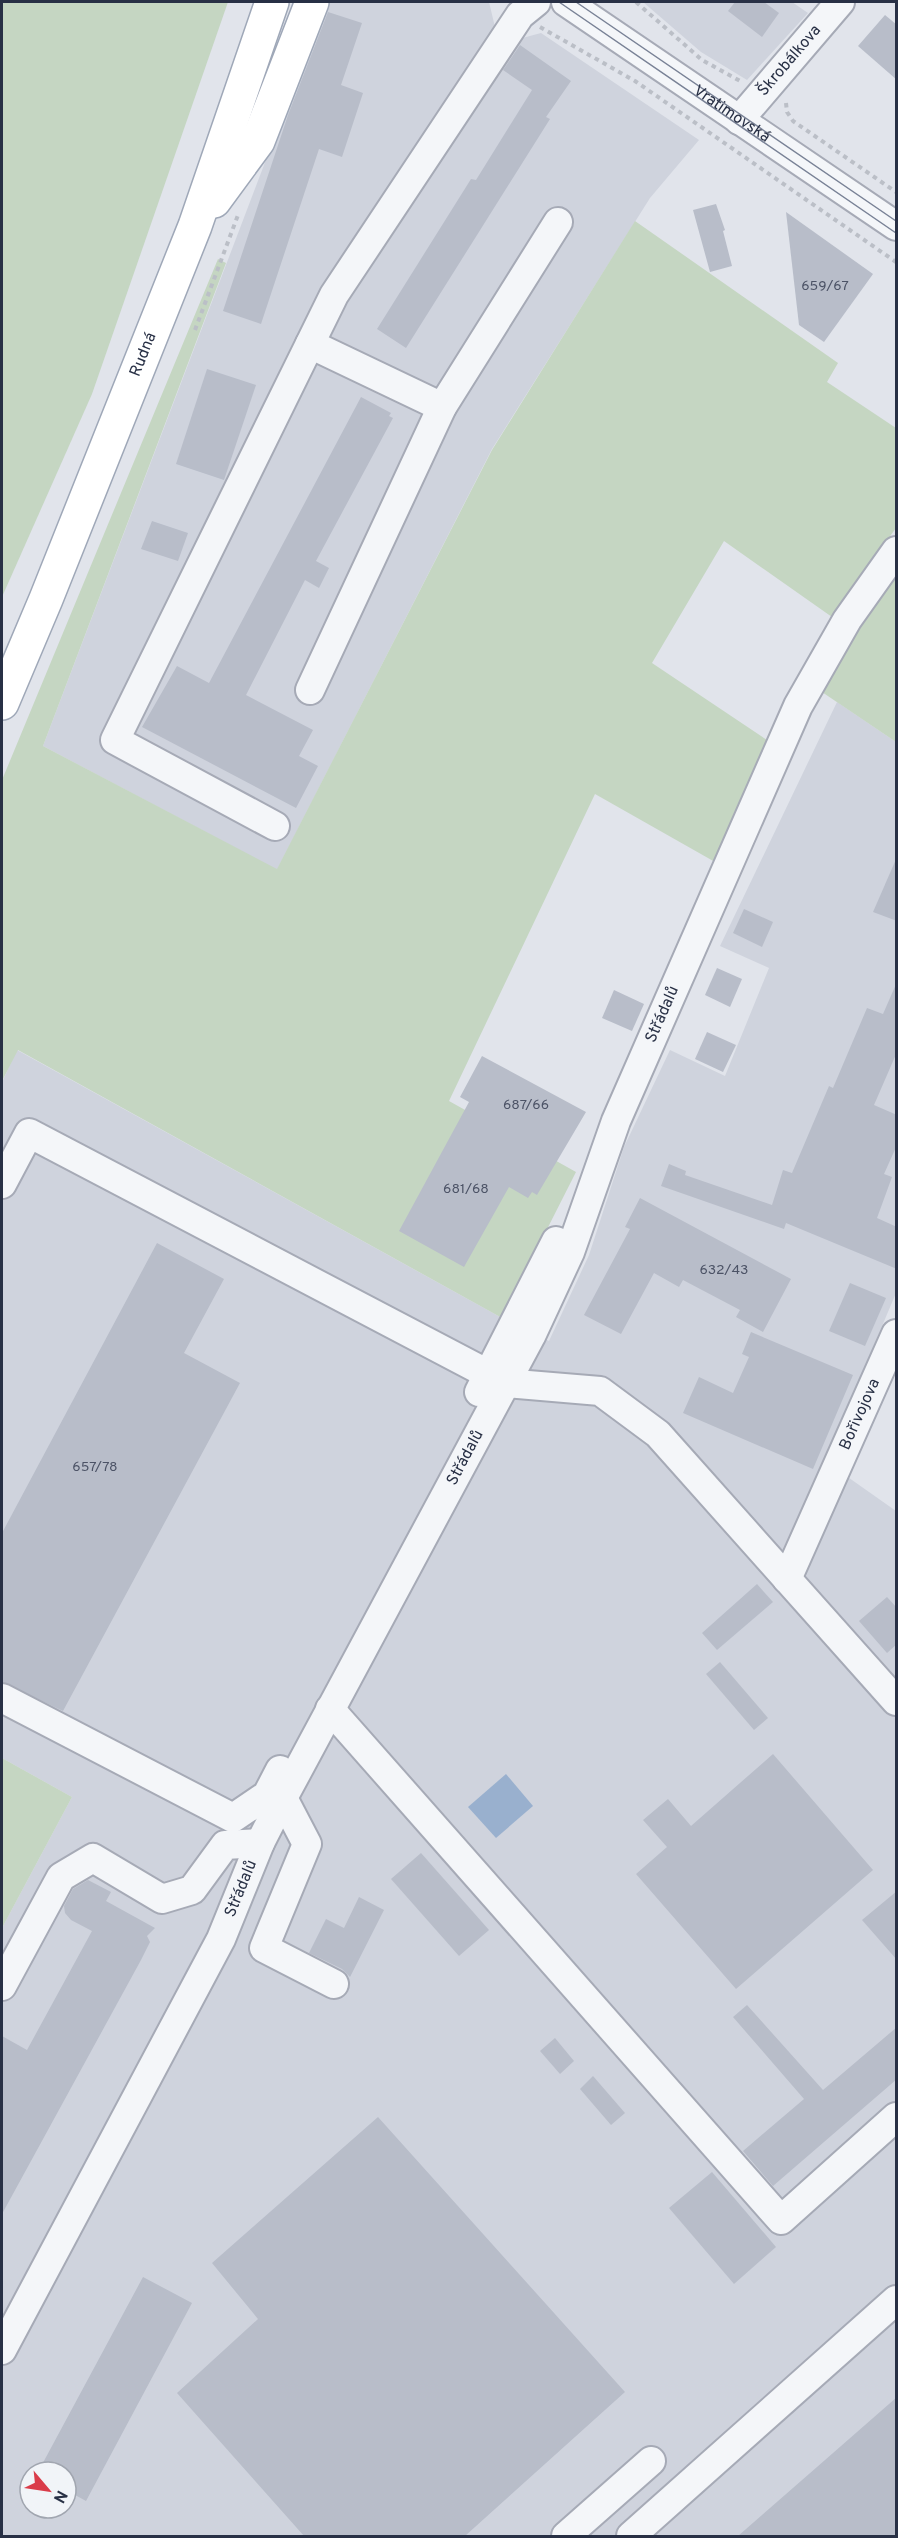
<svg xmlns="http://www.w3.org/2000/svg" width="898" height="2538" viewBox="0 0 898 2538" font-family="Overpass,sans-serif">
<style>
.built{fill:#cfd3dd;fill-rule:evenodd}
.green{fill:#c5d6c2}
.water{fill:#99b0ce}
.building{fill:#b8bdc9}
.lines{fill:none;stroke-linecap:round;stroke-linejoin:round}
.minor-casing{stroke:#a6aab6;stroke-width:32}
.major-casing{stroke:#9fa8b8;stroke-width:36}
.path{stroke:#bbbfc7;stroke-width:4;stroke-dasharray:4.5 4.5;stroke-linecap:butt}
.minor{stroke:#f4f6f9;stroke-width:28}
.major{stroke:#fff;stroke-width:33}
.tram{stroke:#798296;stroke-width:1.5}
.labels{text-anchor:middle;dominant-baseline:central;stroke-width:4.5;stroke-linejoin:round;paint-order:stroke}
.number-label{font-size:14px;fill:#4c5366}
.street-label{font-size:16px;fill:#283045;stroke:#f1f4f8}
</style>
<rect width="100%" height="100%" fill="#e1e4eb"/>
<!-- built -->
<g class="built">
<path d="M326,2H489L495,27L515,40L541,33L699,140L650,198L492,449L277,870L43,746Z"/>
<path d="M643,2H792L808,13L747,80L701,52Z"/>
<path d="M837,702L896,742V1293L825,1461L896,1511V2536H2V1928L72,1797L2,1758V1082L17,1050L502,1318L549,1341L589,1255L624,1147L670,1050L725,1076L769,968L720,946ZM30,2472H66V2508H30Z"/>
</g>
<!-- green -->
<g class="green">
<path d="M2,2H228L92,394L2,597Z"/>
<path d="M635,221L838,363L827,382L896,428V528L832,617L724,541L652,663L767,740L715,862L595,794L449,1101L576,1172L502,1318L18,1050L2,1081V780L218,259L226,263L43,746L277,869L492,450Z"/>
<path d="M896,573V742L822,692L876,600Z"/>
<path d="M2,1758L72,1797L2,1928Z"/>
</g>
<!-- water -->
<path class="water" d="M506,1774L533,1806L496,1838L468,1807Z"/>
<!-- building -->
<g class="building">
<path d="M735,2H764L779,13L762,37L728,11Z"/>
<path d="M328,12L362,23L341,85L363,93L342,157L319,149L261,324L223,311L288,115Z"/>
<path d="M885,15L897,25V80L858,46Z"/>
<path d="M520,45L571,81L546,117L550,119L406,348L377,329L471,179L476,180L532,90L503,70Z"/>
<path d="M716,204L725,230L723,231L732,266L710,272L693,210Z"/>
<path d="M786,212L873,274L824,342L799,325Z"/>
<path d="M207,369L256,385L224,480L176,464Z"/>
<path d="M361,397L391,413L389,416L393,418L316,561L329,568L319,588L305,580L246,695L313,730L299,756L318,766L296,808L142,727L177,666L209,683Z"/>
<path d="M152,521L188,533L178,561L141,549Z"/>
<path d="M897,857V921L873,912Z"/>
<path d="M744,909L773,922L762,947L733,933Z"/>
<path d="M717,968L742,979L730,1007L705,995Z"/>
<path d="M897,982V1052L874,1105L897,1115V1145L884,1174L892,1177L877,1218L897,1227V1269L786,1223L784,1229L661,1186L669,1164L686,1171L685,1175L772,1205L783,1170L792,1173L829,1086L833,1088L867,1008L883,1014Z"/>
<path d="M614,990L644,1004L632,1031L602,1018Z"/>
<path d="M707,1032L736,1045L723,1072L695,1059Z"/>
<path d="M482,1056L586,1112L537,1195L532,1192L528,1198L509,1187L464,1267L399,1231L469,1102L460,1097Z"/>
<path d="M640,1198L791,1279L763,1332L736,1317L740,1310L683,1280L679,1287L654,1273L621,1334L584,1315L630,1229L625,1227Z"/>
<path d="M157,1243L224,1279L184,1353L240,1383L63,1711L2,1682V1533Z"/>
<path d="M850,1283L886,1298L865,1346L829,1331Z"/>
<path d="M751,1332L853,1375L813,1469L683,1413L699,1377L733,1393L749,1357L742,1354Z"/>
<path d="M757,1584L773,1602L717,1650L702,1633Z"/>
<path d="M887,1597L897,1608V1644L887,1653L859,1621Z"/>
<path d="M720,1662L768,1718L754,1730L706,1674Z"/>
<path d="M773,1754L873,1870L736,1989L636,1874L667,1847L643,1820L668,1799L691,1826Z"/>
<path d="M421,1853L489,1930L459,1956L391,1879Z"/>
<path d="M88,1880L111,1892L106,1901L155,1928L147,1936L150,1942L141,1960L2,2214V2036L27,2050L92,1931L71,1920L65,1913L64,1906L73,1889Z"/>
<path d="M897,1891V1960L862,1920Z"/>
<path d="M359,1897L384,1910L350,1977L342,1969L309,1953L326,1919L344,1928Z"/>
<path d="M747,2005L823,2090L897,2027V2079L773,2186L743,2151L804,2099L733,2017Z"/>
<path d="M555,2038L574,2061L560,2074L540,2051Z"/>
<path d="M593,2076L625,2113L611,2125L580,2089Z"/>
<path d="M378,2117L625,2392L465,2536H304L177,2393L258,2319L212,2263Z"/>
<path d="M712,2172L776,2247L734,2284L669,2208Z"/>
<path d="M143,2277L192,2303L86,2501L66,2490V2472H38Z"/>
<path d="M897,2397V2536H738L825,2460Z"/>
</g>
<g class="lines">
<!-- minor casing -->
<g class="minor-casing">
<g id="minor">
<path id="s1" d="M566,2L896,226"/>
<path id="s2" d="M739,120L840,2"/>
<path d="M310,344L442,407"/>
<path d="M310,690L442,407L558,222"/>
<path d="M275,826L115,740L334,295L520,15L536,2"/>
<path d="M2,1184L29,1133L488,1374"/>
<path d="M505,1383L600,1391L658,1434L896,1701"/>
<path d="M479,1392L556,1241"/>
<path id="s3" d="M787,1579L896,1334"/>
<path d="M2,1698L233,1818L267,1795L280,1770"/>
<path d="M330,1709L781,2220L896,2117"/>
<path d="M283,1798L307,1844L264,1948L334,1984"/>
<path d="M2,1986L61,1877L93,1858L162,1899L192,1890L225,1845L260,1843"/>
<path id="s4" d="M2,2350L221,1939L260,1843L283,1798L531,1336L570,1252L616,1121L798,706L847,620L896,551"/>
<path d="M566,2536L651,2461"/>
<path d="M631,2536L896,2300"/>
</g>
</g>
<!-- major casing -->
<g class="major-casing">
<g id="major">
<path d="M214,201L258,141L312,2"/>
<path id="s5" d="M2,703L46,599L195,226L272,2"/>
</g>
</g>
<!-- path -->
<g class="path">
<path d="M636,2L702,60L742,82"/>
<path d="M540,27L635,81L896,262"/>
<path d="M786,103L787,112L793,121L896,192"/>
<path d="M195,330L238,215"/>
</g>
<!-- minor -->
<use href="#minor" class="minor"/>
<!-- major -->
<use href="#major" class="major"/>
<!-- tram -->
<g class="tram">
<path d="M559,2L896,233"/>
<path d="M576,2L896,221"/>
</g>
</g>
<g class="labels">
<!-- number labels -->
<g class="number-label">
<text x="825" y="286">659/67</text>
<text x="526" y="1105">687/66</text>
<text x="466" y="1189">681/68</text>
<text x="724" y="1270">632/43</text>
<text x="95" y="1467">657/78</text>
</g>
<!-- street labels -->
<g class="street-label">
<text stroke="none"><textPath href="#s2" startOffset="78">Škrobálkova</textPath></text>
<text stroke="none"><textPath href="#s1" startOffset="200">Vratimovská</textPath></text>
<text stroke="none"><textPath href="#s5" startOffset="376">Rudná</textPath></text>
<text stroke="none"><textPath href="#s4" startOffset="1492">Střádalů</textPath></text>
<text stroke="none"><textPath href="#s3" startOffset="180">Bořivojova</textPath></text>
<text stroke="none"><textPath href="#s4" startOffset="1006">Střádalů</textPath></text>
<text stroke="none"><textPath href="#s4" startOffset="520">Střádalů</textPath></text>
</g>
</g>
<!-- border -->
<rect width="898" height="2538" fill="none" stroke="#283045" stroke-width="6"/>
<!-- north arrow -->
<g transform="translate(48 2490) rotate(119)"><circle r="28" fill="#f1f4f8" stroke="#a1a6b0" stroke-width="1.5"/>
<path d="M0-4.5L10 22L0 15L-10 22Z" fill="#da3c4a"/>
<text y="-9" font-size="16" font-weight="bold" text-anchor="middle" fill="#283045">N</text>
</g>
</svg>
